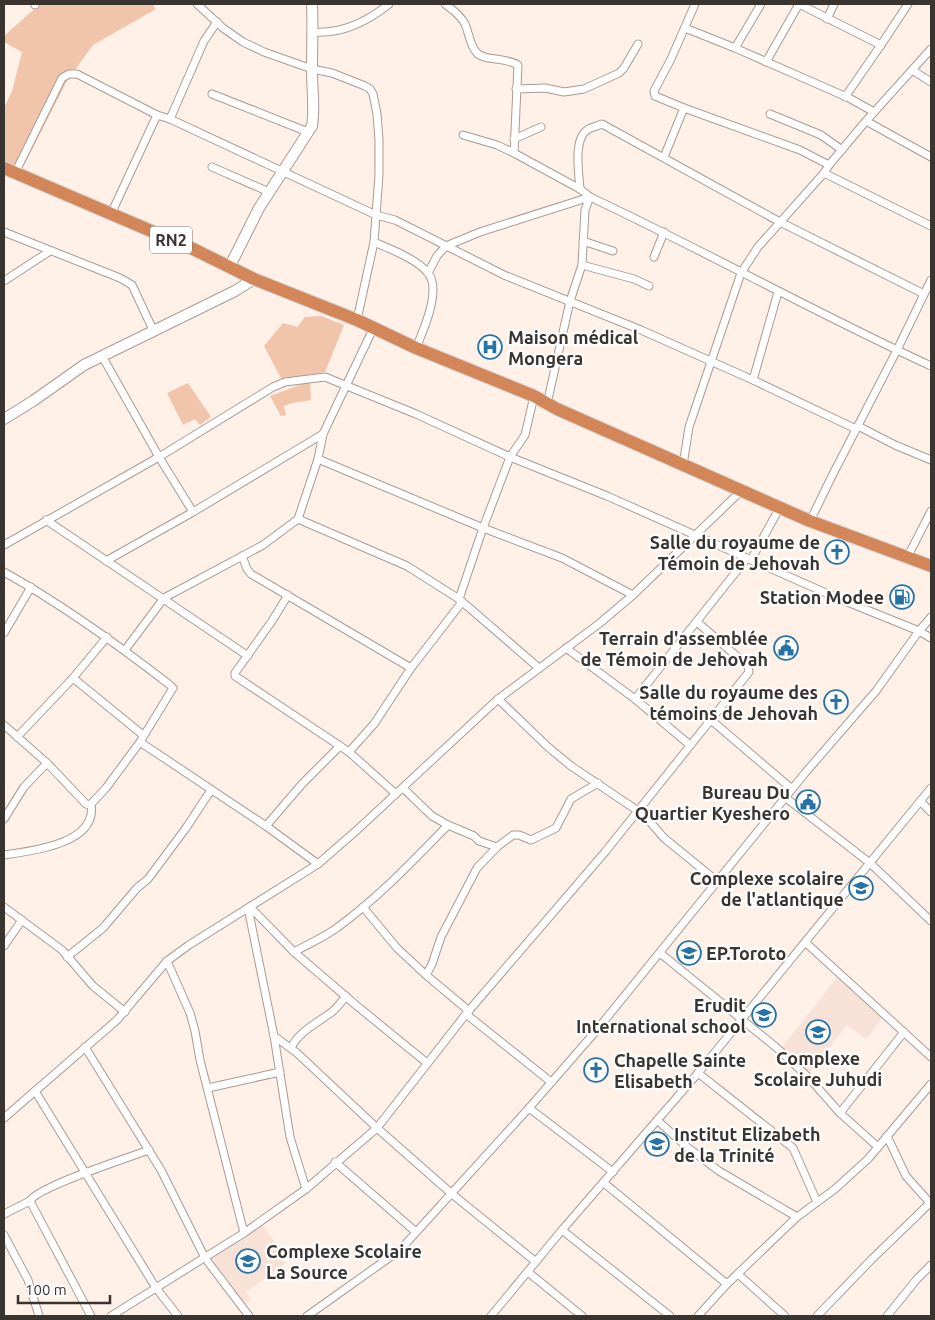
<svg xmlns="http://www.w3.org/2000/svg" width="935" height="1320" viewBox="0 0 935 1320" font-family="Ubuntu,sans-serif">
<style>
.built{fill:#f8e2d7}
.green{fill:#f0c5ac}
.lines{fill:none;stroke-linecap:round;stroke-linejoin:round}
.street-casing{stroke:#a99b94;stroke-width:9}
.secondary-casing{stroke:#a99b94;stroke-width:12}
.highway-casing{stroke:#d4d2d2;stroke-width:14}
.street{stroke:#fff;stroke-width:7}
.secondary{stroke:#fff;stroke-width:10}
.highway{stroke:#d38758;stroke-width:12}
.labels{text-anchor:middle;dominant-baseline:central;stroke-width:4.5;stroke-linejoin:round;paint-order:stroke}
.shield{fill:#fff;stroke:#75716f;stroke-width:1}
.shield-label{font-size:16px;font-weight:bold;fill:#3a3431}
.poi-label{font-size:18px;font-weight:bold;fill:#3a3431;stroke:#fff;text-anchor:end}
</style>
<rect width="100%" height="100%" fill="#fff0e8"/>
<!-- built -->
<g class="built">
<path d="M838,976L883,1017L866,1039L847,1025L808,1074L780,1050Z"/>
<path d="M261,1223L283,1253L279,1256L285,1264L246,1292L251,1299L245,1304L212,1258Z"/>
</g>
<!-- green -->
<g class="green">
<path d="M40,4H152L156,9L93,45L67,81L25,163L13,165L4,161V108L12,91L22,52L4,42V36Z"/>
<path d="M321,316L344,325L325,372L282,380L264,346L283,323L297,327L305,317Z"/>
<path d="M310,381L311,400C301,402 293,402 284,406L286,415L281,416L270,396Z"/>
<path d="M188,383L211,417L200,425L195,419L183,425L167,393Z"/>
</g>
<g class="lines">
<!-- street casing -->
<g class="street-casing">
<g id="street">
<path d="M35,4V5"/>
<path d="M197,4L223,28L243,42L264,52L312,69L332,73L365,86L370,89L373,94L377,114L379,140V175L374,242C390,249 417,259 428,273C442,290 423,331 416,348"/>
<path d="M445,4C452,9 461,16 465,24C469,33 470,46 477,53C484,61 505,57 518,65L514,153L580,189L590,197C705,251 816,313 931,366"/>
<path d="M799,4L881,45L908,4"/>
<path d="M827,19L834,4"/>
<path d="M685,28L735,48L849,98L874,112"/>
<path d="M313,32C342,34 367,22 389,4"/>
<path d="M735,48L761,4"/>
<path d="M766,62L799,4"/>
<path d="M912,70L931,82"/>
<path d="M516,89L545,88L564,92L584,89L619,73L624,68L638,44"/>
<path d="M212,94L308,132"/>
<path d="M845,97L881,45"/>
<path d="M684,108L800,150L829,165"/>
<path d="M770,114L821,135L842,150"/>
<path d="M157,115L170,119L376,215L395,220L504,275L641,330L753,380L856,429"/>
<path d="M170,119L204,41L217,22"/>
<path d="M866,121L931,157"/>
<path d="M463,135L497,145L514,153"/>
<path d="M514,139L541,127"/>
<path d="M664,157L684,108L655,96L654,91L671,59L695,4"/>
<path d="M212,167L269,192"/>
<path d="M15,173L62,78L69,74H77L157,115L111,214"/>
<path d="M824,173L931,226"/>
<path d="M580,189C579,174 573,140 587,130C591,127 598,126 602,124L780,222L924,294"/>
<path d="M4,232L120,278L132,285L154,332"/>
<path d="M583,241L613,251"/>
<path d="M654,257L664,232"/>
<path d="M582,265L634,279L649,286"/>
<path d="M428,273L437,256L446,246L480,232L590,197"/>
<path d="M4,281L50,251"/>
<path d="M357,320L374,242"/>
<path d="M102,356L159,457L193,512"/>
<path d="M753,380L778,292"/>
<path d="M547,404L570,301L582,265L585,210L590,197"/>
<path d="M858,426L895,445L931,460"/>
<path d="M318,459L483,528L562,558L633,595"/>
<path d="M683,465L689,427L741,273L758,247L824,173L829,165L866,121L931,49"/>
<path d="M298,519L407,566L459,599L539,668"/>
<path d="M46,520L248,656"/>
<path d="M810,521L833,474L897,350L931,280"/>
<path d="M4,545L159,457L273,387L285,382L325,377L416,414L510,457L607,496L835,597L919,631L931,638"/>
<path d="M242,556L247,569L251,574L411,668"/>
<path d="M908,556L931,511"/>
<path d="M751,560L780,507"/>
<path d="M106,561L193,512L323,434"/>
<path d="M4,572C63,605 117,644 170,685L173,688L140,742L106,788L90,805L86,804L47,763L4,725"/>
<path d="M288,595L272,621L235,673V676L349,752L396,794"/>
<path d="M459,599L483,528L510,457L525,435L534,396"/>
<path d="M4,633L31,587"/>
<path d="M566,648L635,699L690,745"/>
<path d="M125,650L164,598L263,545L298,519L318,459L323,434L373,329"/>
<path d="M73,678L143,735"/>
<path d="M498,699L548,747L571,766L644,815L664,838L718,882"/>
<path d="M635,699L747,558"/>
<path d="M711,720L792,789"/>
<path d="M17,737L73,678L107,637"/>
<path d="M140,742L266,826L318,864"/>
<path d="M349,752L374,724L411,668L462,602"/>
<path d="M403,788L432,816L448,825L474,836L479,841L497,847"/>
<path d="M786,798L870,863L931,921"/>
<path d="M920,801L931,812"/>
<path d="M4,819L24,787L47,763"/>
<path d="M266,826L302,784L340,746"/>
<path d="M4,855C31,851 98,844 91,804"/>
<path d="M4,907L62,950L93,986L125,1012"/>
<path d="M250,907L294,952L357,1006L427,1063"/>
<path d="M363,907L397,948L426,975L469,1011"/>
<path d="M248,908L274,1036L290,1137L306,1189"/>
<path d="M805,942L931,1057"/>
<path d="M4,946L22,920"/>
<path d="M294,952C308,944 325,937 338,927C378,898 413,861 448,825"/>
<path d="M660,953L777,1048L809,1078L840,1113L878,1147"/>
<path d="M67,957L103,928L137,888L148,879L186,828L211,790"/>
<path d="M167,961L190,1013L195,1031L200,1060L244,1233"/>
<path d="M426,975L432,964L441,937L477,868L497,847L513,835H519L531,840L556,828L571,799L598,783"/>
<path d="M466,1014L551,1082"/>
<path d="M274,1036L297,1053L377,1128L452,1194L536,1262"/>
<path d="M85,1047L161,1170L205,1258L249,1316"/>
<path d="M291,1048C299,1031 319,1022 333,1011C338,1007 342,1001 346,996"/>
<path d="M698,1073L793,1148L817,1202"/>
<path d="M208,1088L280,1072"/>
<path d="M35,1091L156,1288L178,1316"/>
<path d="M529,1108L613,1172"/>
<path d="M840,1113L904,1032"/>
<path d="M4,1118L117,1020L167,961L189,945L318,864L357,830L498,699L600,623L633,595L741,491"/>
<path d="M657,1120L687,1147L719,1171L797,1217"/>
<path d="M887,1136L906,1176L930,1203"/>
<path d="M335,1162L416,1232"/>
<path d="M604,1183L727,1284"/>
<path d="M30,1201C37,1187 130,1157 149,1150"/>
<path d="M4,1214L30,1201L91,1316"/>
<path d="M562,1230L670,1316"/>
<path d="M4,1235L28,1280L39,1316"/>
<path d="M528,1272L582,1316"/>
<path d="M738,1274L785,1316"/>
<path d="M111,1316L244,1233L306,1189L377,1128L466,1014L605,852L749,672L748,666L697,622"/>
<path d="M307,1316L400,1250L529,1108L596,1031L805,773L876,691L919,631L931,617"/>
<path d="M491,1316L562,1230L698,1073L931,788"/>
<path d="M698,1316L727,1284L797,1217L835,1189L868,1159L931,1084"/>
<path d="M817,1316L872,1259L931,1202"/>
<path d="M887,1316L917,1279L931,1265"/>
</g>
</g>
<!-- secondary casing -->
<g class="secondary-casing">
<g id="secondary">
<path d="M230,266L259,208L312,126C315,107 312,90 312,71C312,48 313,26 312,4"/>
<path d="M4,419L33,401L84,365L235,291L254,279"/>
</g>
</g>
<!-- highway casing -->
<g class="highway-casing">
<path id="highway" d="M4,168L191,248L254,279L357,320L416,348L534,396L557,409L810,521L931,566"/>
</g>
<!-- street -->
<use href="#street" class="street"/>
<!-- secondary -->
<use href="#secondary" class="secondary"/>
<!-- highway -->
<use href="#highway" class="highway"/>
</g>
<!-- icons -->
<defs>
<g id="hospital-ring" transform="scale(1.25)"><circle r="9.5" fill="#fff" stroke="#2873a6" stroke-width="1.5"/><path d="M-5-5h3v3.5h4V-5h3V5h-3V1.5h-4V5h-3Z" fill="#2873a6"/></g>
<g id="church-ring" transform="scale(1.25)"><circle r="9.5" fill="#fff" stroke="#2873a6" stroke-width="1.5"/><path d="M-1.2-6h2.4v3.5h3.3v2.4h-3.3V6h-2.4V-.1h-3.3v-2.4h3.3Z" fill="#2873a6"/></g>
<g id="fuel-ring" transform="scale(1.25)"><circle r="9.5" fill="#fff" stroke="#2873a6" stroke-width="1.5"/><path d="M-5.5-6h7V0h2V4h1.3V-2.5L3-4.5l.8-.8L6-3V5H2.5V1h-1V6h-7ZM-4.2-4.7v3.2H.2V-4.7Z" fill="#2873a6"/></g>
<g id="civic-ring" transform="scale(1.25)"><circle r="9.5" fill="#fff" stroke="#2873a6" stroke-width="1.5"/><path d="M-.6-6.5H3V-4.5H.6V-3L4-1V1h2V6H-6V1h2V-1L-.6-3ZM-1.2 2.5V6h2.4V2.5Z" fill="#2873a6"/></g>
<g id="school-ring" transform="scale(1.25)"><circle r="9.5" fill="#fff" stroke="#2873a6" stroke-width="1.5"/><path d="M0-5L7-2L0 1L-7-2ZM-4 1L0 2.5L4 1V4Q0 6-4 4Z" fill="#2873a6"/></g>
</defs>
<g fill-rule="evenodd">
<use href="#hospital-ring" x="490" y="347"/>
<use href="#church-ring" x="837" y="552"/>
<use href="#fuel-ring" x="902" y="597"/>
<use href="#civic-ring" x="786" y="648"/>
<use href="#church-ring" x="836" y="702"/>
<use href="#civic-ring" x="808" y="802"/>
<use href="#school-ring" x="861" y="888"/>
<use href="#school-ring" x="689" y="953"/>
<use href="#school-ring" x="764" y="1015"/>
<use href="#school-ring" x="818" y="1032"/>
<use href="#church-ring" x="596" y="1070"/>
<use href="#school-ring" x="657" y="1144"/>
<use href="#school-ring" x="248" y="1261"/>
</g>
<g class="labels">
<!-- shield labels -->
<rect class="shield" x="150" y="226.5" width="42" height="27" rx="4"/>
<g class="shield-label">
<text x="171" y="240">RN2</text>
</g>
<!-- poi labels -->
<g class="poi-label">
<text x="508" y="337" text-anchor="start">Maison médical<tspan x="508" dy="21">Mongera</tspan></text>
<text x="820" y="542">Salle du royaume de<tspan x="820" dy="21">Témoin de Jehovah</tspan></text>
<text x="884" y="597">Station Modee</text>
<text x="768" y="638">Terrain d'assemblée<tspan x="768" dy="21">de Témoin de Jehovah</tspan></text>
<text x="818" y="692">Salle du royaume des<tspan x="818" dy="21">témoins de Jehovah</tspan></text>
<text x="790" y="792">Bureau Du<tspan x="790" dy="21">Quartier Kyeshero</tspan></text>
<text x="844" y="878">Complexe scolaire<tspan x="844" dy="21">de l'atlantique</tspan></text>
<text x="706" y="953" text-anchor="start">EP.Toroto</text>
<text x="746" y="1005">Erudit<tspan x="746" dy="21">International school</tspan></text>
<text x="818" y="1058" text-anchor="middle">Complexe<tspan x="818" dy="21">Scolaire Juhudi</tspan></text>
<text x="614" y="1060" text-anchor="start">Chapelle Sainte<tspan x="614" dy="21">Elisabeth</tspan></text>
<text x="674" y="1134" text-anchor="start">Institut Elizabeth<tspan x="674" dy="21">de la Trinité</tspan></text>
<text x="266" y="1251" text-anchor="start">Complexe Scolaire<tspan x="266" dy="21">La Source</tspan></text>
</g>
</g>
<!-- border -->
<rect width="935" height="1320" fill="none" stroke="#3a3431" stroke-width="10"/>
<!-- scale -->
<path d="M18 1295v8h92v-8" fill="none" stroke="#3a3431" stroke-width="2.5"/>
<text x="25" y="1295" font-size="15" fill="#3a3431" stroke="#ffffff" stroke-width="4" paint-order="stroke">100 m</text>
</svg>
